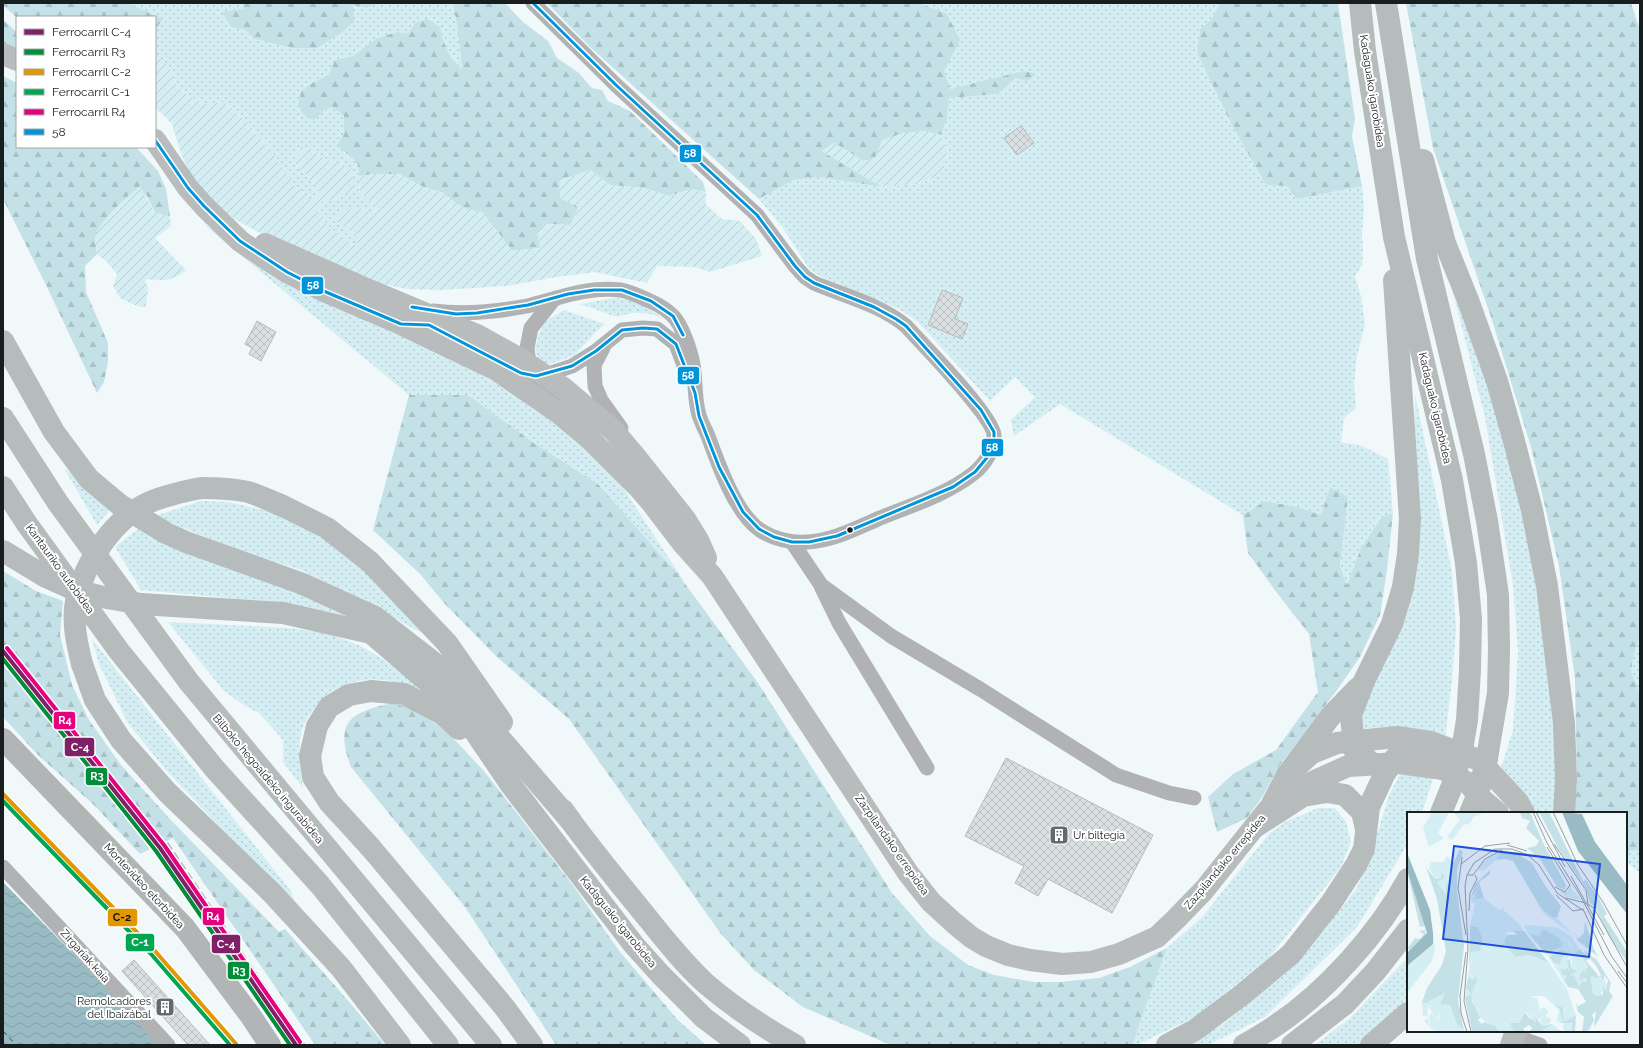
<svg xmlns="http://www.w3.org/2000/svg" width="1643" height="1048" viewBox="0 0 1643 1048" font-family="Raleway,sans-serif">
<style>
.grass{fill:url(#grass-dots)}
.forest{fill:url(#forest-firs)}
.garden{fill:url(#garden-furrows)}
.water{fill:url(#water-waves)}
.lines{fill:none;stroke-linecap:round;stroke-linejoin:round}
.ferry{stroke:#1c5b67;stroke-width:1;stroke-dasharray:5 4;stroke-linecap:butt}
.building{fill:url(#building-cross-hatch);stroke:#b4babb}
.street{stroke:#b0b2b3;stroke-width:15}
.secondary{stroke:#b8bcbd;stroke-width:22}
.primary{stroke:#b1b5b6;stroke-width:22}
.highway{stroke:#b6bbbc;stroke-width:22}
.rail{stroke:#b3b7b8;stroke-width:3;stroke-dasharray:8 4;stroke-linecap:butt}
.highway-bridge{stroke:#b6bbbc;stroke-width:22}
.bus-1-casing{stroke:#fff;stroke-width:6}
.bus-1{stroke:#0095da;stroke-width:3}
.rail-1-casing{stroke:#fff;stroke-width:7}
.rail-2-casing{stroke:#fff;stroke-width:7}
.rail-3-casing{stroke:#fff;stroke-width:7}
.rail-4-casing{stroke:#fff;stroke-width:7}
.rail-5-casing{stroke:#fff;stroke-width:7}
.rail-1{stroke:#802168;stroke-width:4}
.rail-2{stroke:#028d38;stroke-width:4}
.rail-3{stroke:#e19803;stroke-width:4}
.rail-4{stroke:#00a651;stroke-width:4}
.rail-5{stroke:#e5007d;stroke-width:4}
.bus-dot{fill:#181d1e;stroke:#fff;stroke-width:1.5}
.labels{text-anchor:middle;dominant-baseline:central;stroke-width:4;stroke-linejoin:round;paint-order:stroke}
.street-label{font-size:11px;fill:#181d1e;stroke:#fff}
.poi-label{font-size:11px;fill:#181d1e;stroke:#fff;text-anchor:start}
.inset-river{fill:none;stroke:#99bbc3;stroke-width:2}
.inset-road{fill:none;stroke:#9aa0a2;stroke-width:1}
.view{fill:#1d4ed8;fill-opacity:0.15;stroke:#1d4ed8;stroke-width:2}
.inset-edge{fill:none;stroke:#181d1e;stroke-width:2}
.line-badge{stroke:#fff;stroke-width:1.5}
.badge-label{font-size:11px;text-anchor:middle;font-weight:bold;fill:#fff}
.pale-badge-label{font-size:11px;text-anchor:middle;font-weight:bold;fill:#111}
</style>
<defs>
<pattern id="grass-dots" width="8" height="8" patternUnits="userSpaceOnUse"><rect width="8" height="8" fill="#d4eef4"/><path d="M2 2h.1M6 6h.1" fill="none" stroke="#b5ccd1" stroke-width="1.8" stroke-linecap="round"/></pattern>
<pattern id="forest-firs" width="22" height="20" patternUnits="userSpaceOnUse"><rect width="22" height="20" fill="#c4e1e8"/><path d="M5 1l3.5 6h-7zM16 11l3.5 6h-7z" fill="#a8c1c7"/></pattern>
<pattern id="garden-furrows" width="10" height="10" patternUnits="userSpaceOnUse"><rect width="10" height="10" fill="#d4eef4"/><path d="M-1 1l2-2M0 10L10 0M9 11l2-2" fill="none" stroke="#b5ccd1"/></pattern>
<pattern id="water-waves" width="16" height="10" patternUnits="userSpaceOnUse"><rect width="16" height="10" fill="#99bbc3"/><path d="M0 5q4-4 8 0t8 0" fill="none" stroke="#83a0a7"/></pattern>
<pattern id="building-cross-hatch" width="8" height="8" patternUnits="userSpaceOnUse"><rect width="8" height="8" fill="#dae0e2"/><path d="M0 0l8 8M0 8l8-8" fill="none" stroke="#bac0c1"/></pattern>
</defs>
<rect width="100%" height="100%" fill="#f1f8fa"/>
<!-- grass -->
<g class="grass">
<path d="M127,3H244L243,9L231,27L245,30L256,39L353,5L367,8L377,3H456L453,5L457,24L462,70C448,57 444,45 440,27L415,23L409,33L397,32L377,38L353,56L335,60L329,75L314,82L315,120L324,110L333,107L344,116V153L358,164L360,193L373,204L377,213L359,208L334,221L352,232L359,248L331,229L318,213L322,201L340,198L341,164L328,161L314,150L293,161L319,191L314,203L295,185L275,156L246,121L225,102L204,104L189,96L176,85L170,67L155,54V30L162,19Z"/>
<path d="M919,3H1218L1219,5L1211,20L1200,29L1197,53L1232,125L1266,185L1287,186L1297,199L1362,186L1364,208L1362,234L1363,247L1362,265L1355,276L1361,296L1365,324L1357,356L1354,385L1356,408L1344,418L1341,442L1362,446L1388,459L1393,513L1380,517L1361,548L1347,585L1340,566L1348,497L1330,488L1321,515L1298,507L1265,501L1243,515L1060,404L1014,436L1011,420L1035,397L1015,377L990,401L918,322L899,309L824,278L810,270L783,228L759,199L794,180L819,177L882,187L919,184L943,173L948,149L941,135L947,119L949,98L998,94L1016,78L1035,74L986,81L949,89L944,71L946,14Z"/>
<path d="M202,223L296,284L451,354L572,433L609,466L685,583L598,484L534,443L468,395H409Z"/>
<path d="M1451,285L1484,371L1522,507L1550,667L1559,757L1555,813H1530L1500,771L1513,730L1518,651L1513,585L1485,417Z"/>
<path d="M615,298L631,300L648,306L663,319C647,311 634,311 617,317L580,304Z"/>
<path d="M564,310L605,324L593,335L575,355L550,364H545L539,360L537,355L535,349L539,334L543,325L549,319Z"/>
<path d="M1415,394L1452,571L1456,628L1452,681L1445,738L1422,730L1385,727L1362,729L1361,713L1414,539Z"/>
<path d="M64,468L113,506L97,525Z"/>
<path d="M201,501L228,502L273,512L309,529L357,563L425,635L360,599L301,570L239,551L155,516Z"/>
<path d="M142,526L358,618L285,603L141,590L115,547Z"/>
<path d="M168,622L290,628L330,634L363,647L398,669L426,692C388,677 357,671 323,700C315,707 305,719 302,730C297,750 300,768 303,788L283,762V740L259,713L245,706L224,691Z"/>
<path d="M1640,634V694L1631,672L1633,658Z"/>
<path d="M92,639L290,890L299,911L165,769L128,723L99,664Z"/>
<path d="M1400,774L1434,776L1422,813H1408V843L1357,927L1265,1017L1208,1045H1189L1223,1024L1296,964L1357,888L1373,848L1389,795Z"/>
<path d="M1318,808H1335L1346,822L1351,842L1341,867L1269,958L1195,1017L1137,1045H1132L1167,948L1202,917L1269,834L1285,822Z"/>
<path d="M1637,850L1640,854V873L1627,862L1629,851Z"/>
<path d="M1408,957V1003L1359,1045H1315L1351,1017Z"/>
</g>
<!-- forest -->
<g class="forest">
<path d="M3,3H127L163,19L155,30V17L17,18L3,5Z"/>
<path d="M244,3H377L367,8L353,5L354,22L344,31L317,48H294L256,39L245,30L231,27L222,12L243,9Z"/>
<path d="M456,3H505L523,22L548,41L557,58L579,73L592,88L602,90L608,101L630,111L703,182L706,192L690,189L669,196L644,188L610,185L590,170L559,181L578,207L571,225L544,224L540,248L512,251L483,213L462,208L443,193L421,186L399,174H374L359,176L358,164L337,145L344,134V116L333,107L324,110L315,120L307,118L298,106L301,91L314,82L329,75L335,60L353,56L377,38L397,32L409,33L415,23L427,19L440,27C444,45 448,57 462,69L457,24L453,5Z"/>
<path d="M547,3H919L947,14L960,40L944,71L950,89L1024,71L1036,74L1027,81L1016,78L998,94L949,98L947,119L941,135L922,131L875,158L864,161L834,143L822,151L882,187L819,177L794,180L759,199L591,48Z"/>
<path d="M1218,3H1338L1355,119L1352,136L1362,186L1297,199L1287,186L1266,185L1232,125L1197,53L1200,29L1211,20L1219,5Z"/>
<path d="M1406,3H1631L1640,30V634L1633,658L1631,672L1640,694V854L1637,850L1629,851L1626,868V813H1574L1577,785L1575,678L1559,566L1531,447L1492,320L1433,148Z"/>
<path d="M3,20L17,32V50L3,43Z"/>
<path d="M3,76L17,83V147H136L158,171L166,189L170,216L155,213L146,194L95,237L97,254L85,266L86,292L108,343V362L104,382L97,393L46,285L3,199Z"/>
<path d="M409,395H468L534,443L598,484L680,577L758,683L892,893L930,936L968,965L994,975L1034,982H1060L1099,978L1130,967L1167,948L1132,1045H894L886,1043L803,1007L754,970L721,934L569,719L498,658L445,604L420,574L373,530Z"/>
<path d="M1330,487L1348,497L1340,566L1347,585L1361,548L1381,517L1393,513L1387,570L1380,615L1360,657L1337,690L1280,765L1262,797L1247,818L1217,832L1208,797L1233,774L1276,750L1318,692L1309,634L1277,593L1248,553L1243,515L1265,501L1298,507L1321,515Z"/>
<path d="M3,571L36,591L63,601L60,635L72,685L89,720L121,765L170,819L279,932L285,929L351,1004L385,1045H315L173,838L140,854L94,805L39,756L3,717Z"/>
<path d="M393,703L421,712L451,736L484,771L572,884L620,952L678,1020L706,1045H556L465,907L351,767C334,722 350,712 393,703Z"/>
</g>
<!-- garden -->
<g class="garden">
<path d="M155,54L170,67L176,85L189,96L204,104L225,102L246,121L275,156L295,185L314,203L319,191L293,161L302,147L314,150L328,161L341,164L353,170L355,188L340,198L322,201L318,213L331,229L358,247L352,232L334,221L340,210L359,208L377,213L373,204L360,193L359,176L374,174H399L421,186L443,193L462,207L483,213L513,251L540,248L537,233L544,224L571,225L578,207L560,198L559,180L591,170L610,185L645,188L669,196L690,189L706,192V205L722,219L740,221L756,239L762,256L710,272L695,267L657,266L647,283L595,272L550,278L506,286L441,290L407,289L372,282L284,246L236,220L214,203L193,179L181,154L172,124L155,107Z"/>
<path d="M922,131L941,135L948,149L943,173L919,184L882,187L822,151L834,143L864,161L875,158L882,140L903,133Z"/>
<path d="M140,186L155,213L170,216L171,226L155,238L186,270C171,282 163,281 145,279L148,288L146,307L137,306L120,298L113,286L117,274L107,262L97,254C96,249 95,243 95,238C97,222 128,196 140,186Z"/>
</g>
<!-- water -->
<path class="water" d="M3,882L122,1004L159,1045H3Z"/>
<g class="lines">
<!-- ferry -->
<path class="ferry" d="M3,1031L16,1045"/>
</g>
<!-- building -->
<g class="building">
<path d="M1021,126L1034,143L1017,155L1004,138Z"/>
<path d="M942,290L963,298L955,319L968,324L962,339L928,325Z"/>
<path d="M257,321L276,332L261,361L249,354L252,348L245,344Z"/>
<path d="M1006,758L1153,835L1112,913L1048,879L1038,896L1015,883L1024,866L965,836Z"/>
<path d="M134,960L210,1045H188L122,971Z"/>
</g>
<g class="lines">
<!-- street -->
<g class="street">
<path d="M554,299L531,328L527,348L529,364L545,388L577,414"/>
<path d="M433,311C465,315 495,312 527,306C557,299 588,286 620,290C629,291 641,297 650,301C657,304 667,310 673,316C682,325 691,352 693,365C696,382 694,398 699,415C701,422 705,429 708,436C718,463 735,513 760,530C773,539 791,543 807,542C832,541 857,528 880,518C910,506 948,494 974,473C984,465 995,449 994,435C992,415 923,345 906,326C881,305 845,296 814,283L805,277L795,266L757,215L616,85L533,3"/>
<path d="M603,348L594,365L595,386L601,400L621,428"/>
<path d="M499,361L521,373L536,376L545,375L572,366L596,351L622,330L643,328L657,329L676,344L687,373"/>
<path d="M792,542L821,585L891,636L980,689L1116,775L1169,793L1194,798"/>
<path d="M822,588L839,623L927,768"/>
<path d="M3,867L168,1045"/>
<path d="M1514,1036L1540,1045"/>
</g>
<!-- secondary -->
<g class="secondary">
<path d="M3,54L17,60"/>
<path d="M155,140L188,188L204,206L240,241L262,256L287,272L326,292L401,324L495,369L559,413L590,439L639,488L652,503L684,545L712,576L908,873L931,902L954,923L971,937L986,946L1008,955L1030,960L1062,964L1091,962L1119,954L1157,937L1176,919L1204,890L1271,806L1287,775L1312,753L1337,743L1397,737L1431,742L1479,760L1518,802L1524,813"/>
<path d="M265,244L362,287L479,336L522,360L562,387L613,430L635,456L685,519L698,540L706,558"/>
<path d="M1281,798L1288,793L1348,766L1399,763L1443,769L1468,783L1488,806"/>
<path d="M1511,1045L1516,1031"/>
</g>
<!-- primary -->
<path class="primary" d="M3,739L185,928L250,1015L270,1045"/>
<!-- highway -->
<g class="highway">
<path d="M1360,3L1365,51L1394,237L1452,480L1466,563L1471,619L1470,670L1467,720L1462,750"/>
<path d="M1386,3L1427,259L1474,454L1487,521L1498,595L1499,648L1498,693L1487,758"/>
<path d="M1423,160L1445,243L1468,300L1497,381L1514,441L1532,510L1547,586L1564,723L1566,780L1564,813"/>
<path d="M3,341L54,432L89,479L120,505L166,533L186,542L303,584L375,617L438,666L571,821"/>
<path d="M3,418L58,503L189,682L491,1045"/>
<path d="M3,487L27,524L119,651L214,768L320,885L448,1045"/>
<path d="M283,506L327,528L370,562L447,643L502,722"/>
<path d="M283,613L371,633L436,689L471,726L511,785L634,945L661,975L704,1018L740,1045"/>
<path d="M82,664L95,700L121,740L167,792L272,893L341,968L400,1045"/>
<path d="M459,729L441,713L404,694L371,691L349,695L329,707L317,726L310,756L313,777L329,802L371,848L505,1008L532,1045"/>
<path d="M1373,764L1354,749L1351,715L1364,681L1392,624L1403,587L1408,554L1410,519L1394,280"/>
<path d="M1287,775L1330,717L1358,688"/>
<path d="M1484,801L1498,813"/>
<path d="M563,810C586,843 612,874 637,905C659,932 680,960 705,983C733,1007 763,1027 795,1045"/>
<path d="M1255,827L1303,796L1327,792L1345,795L1362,812L1366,829"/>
<path d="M1167,1045L1195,1030L1243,994L1291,954L1331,903L1356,865L1364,849L1369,807L1384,775L1395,758L1418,747L1449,749"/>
<path d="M1244,1045C1254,1039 1265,1033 1275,1026C1326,992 1379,933 1408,879"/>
<path d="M1292,1045L1345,1004L1375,972L1408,930"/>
<path d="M1371,1045L1408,1013"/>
</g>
<!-- rail -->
<path class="rail" d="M167,843L304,1045"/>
<!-- highway-bridge -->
<g class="highway-bridge">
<path d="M3,551L46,577L75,590L107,598L141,604L283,613"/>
<path d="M82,664C77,644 72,622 76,601C84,563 114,518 150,502C161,497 171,495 182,492C189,491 196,488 203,488C215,488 231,489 243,491C256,493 270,501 283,506"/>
<path d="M1441,813L1452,786L1462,750"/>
<path d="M1470,813L1478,794L1487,758"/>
</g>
<!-- bus-1 casing -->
<g class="bus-1-casing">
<g id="bus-1">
<path d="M155,140L188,188L204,206L240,241L287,272L326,292L401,324L429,325L521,373L536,376L572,366L596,351L622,330L643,328L657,329L676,344L695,393L699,416L719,467L743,512L759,529L774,537L792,542H809L837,536L953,487L975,472L990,454L994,442V432L981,410L906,326L896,319L874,307L814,283L805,277L795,266L757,215L616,85L533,3"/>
<path d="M412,307L456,314L477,313L528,305L568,294L594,290H622L651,301L673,316L683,335"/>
</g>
</g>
<!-- bus-1 -->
<use href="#bus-1" class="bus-1"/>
<!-- rail-1 casing -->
<g class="rail-1-casing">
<path id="rail-1" d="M3,651L160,848L296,1045"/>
</g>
<!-- rail-2 casing -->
<g class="rail-2-casing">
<path id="rail-2" d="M3,659L156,851L290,1045"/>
</g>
<!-- rail-3 casing -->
<g class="rail-3-casing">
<path id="rail-3" d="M3,794L155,951L237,1045"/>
</g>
<!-- rail-4 casing -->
<g class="rail-4-casing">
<path id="rail-4" d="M3,801L151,954L230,1045"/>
</g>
<!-- rail-5 casing -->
<g class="rail-5-casing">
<path id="rail-5" d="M7,648L164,845L300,1042"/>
</g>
<!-- rail-1 -->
<use href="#rail-1" class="rail-1"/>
<!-- rail-2 -->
<use href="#rail-2" class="rail-2"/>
<!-- rail-3 -->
<use href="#rail-3" class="rail-3"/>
<!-- rail-4 -->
<use href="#rail-4" class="rail-4"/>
<!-- rail-5 -->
<use href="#rail-5" class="rail-5"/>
</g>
<!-- icons -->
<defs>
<g id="building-square" transform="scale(1)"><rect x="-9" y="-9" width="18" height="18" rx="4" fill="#646a6b" stroke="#fff"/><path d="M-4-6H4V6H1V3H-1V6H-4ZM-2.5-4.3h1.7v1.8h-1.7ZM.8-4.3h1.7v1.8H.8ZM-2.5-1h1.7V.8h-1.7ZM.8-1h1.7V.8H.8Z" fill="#fff"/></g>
</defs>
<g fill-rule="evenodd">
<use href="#building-square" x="1059" y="835"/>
<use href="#building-square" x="165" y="1007"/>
</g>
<!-- markers -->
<circle class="bus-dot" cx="850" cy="530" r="3.5"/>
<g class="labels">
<!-- street labels -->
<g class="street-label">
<text transform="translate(1372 91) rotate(81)">Kadaguako igarobidea</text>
<text transform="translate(1435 408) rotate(77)">Kadaguako igarobidea</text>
<text transform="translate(60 569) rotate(54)">Kantauriko autobidea</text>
<text transform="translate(268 779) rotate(50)">Bilboko hegoaldeko ingurabidea</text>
<text transform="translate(892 845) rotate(55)">Zazpilandako errepidea</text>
<text transform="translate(1225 862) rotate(-50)">Zazpilandako errepidea</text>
<text transform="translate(144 886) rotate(47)">Montevideo etorbidea</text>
<text transform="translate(618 922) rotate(51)">Kadaguako igarobidea</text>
<text transform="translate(85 956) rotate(48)">Zirgariak kaia</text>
</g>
<!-- poi labels -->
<g class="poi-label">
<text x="1073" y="835">Ur biltegia</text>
<text x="151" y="1001" text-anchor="end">Remolcadores<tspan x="151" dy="13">del Ibaizábal</tspan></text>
</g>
</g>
<!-- overview -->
<g transform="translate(1407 812)">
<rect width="220" height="220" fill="#f1f8fa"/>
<path d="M25,0H42L31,21L33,24H36V27L22,35L16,16ZM49,0H78L65,6L66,8L60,13L57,12L45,28L40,25L53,7L47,2ZM93,40L89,48L78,58L72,59V54L80,47ZM40,44L47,51H44V68L41,73L40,69L39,82L30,70L37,63L35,59L33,67H28L22,56L24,50H36ZM163,72L165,77L174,88L159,85L152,79L160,80ZM69,79L70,85L77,86L92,98L97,96L96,101L98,99L113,113L117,119L100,120L98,134L109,145L122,143L141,149L160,177L169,204L157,210V198L150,192L155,197L156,203V209L150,210L152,198L137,184H125L124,190L117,195L120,199L112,211H104L107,220H92L71,204L65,187L58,186L59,175L64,181L70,169L69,161L67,167L64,168L63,164L61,166L64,140L74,134L70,115L63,114L68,92L64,89V85ZM127,86L134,96L145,105L150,106L166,123L136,101ZM153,119L163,134L171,139L168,142L176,146L181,155L179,158L181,164H178V159L174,166L180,168L172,175L166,163L163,164L169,160L165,157V144L161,147L163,156L159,159L160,167L157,169L143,147L146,148L151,141L142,145L138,141L142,140V134L146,138L154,132L151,122H154ZM26,121L28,137L25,149L0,181V154L26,132ZM183,163L194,164L201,174L199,180L197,175L193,184L186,182L182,172ZM38,181L33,192L43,193L54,217L58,220H34L27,213L37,214L31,208L32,207L33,199L30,207L22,196L20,197L22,211L27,220L17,209L21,206L19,203L16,205L15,190L17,195H22ZM136,195L142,199L138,204L144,207L143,211L136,214L133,208L137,204L131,208L128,206L129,210L122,203L128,202ZM156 215a5 5 0 1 1 10 0a5 5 0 1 1-10 0ZM145,212L154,219L133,220L138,214Z" fill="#d4eef4"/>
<path d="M113,0H123L136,31L159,73L158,78L150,75L133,47L120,36L129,34L132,29L119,16L123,9L115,6ZM132,0H142L176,69L179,68L192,86L200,102L197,104L220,140V150L201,123L189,96L183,91L179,76L151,36ZM53,37L56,40L50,58V78L57,134L51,188L57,219L50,212L43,193L33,192L38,181L18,192L15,190L20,176L35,153L39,139L30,87L19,55L28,67H33L35,59L38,66L30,70L39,82V69L41,73L44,68V51L46,52ZM93,40L109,41L125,51L139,75L154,94L150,106L145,105L134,96L106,49L98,47L89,48ZM0,58L18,113V114L13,115ZM83,58V62L72,70L77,86L68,87L69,79L64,85L68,72ZM178,109L186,135L191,145L170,128L169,124L171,127L177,121ZM63,114L71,115L76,128L73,139L64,140L62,154ZM137,117L152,126L156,134L144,139L142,135V140L138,141L121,121L130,122ZM18,118L19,124L3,139L1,136L8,126L13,127L17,122L12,119ZM106,119H117L141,150L122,143L109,145L98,134V127L91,128L99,126L100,123H110ZM172,137L183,146L179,149L191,163V166L183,164L186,182L191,184L196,182V173L199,179L201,168L197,163V169L195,166L190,155L176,138L190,148L204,171L202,179L206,184L189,212L187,214L189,199L185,203L187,208L182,218L177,220H175L177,205L171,200L169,191L171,194L179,190L171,177L161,175L157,169L160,163H155L154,157L160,159L157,154L162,158L160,149L167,144L163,148L165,157L170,159L163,164L167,163L172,175L175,170H178L180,168L177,166L173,169V162L177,158L181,165L178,158L181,155L176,146L168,142ZM154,138L162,142L155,145L153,152L147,151L142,145ZM69,161L70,169L64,182L59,175L61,166L63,164L64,168L67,167ZM64,182L65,189L73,206L71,208L75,212L77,210L88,214L92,220H65L58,186ZM148,192L156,196L157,210L169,203L168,220H165V211H151L156,209L153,199L155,200ZM118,201L125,209L123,205L129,210L128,205L136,214L145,212L133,220H122L125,216L122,213L116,217L119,220H107L103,211H112Z" fill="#c4e1e8"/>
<path d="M122,113L152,116L165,125L172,137L169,139L156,124L157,129L139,118L134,119V123L131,124L121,121L117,114ZM38,181L30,191L17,196L15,190L19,191ZM124,185L130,186L133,198L128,202H122L125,209L115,193L124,191L122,187ZM24,201L37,214L35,216L27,213L34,220L25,217L22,206Z" fill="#d4eef4"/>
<path d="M155,0L175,2L188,30L220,73V102L171,39ZM0,41L23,98L26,121V132L0,154V141L20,121L0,58Z" fill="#99bbc3"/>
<path class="inset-river" d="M164,0L183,41L220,86"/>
<path class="inset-road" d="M126,0L140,31L173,83L205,145L220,166M129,0L158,55M146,0L171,53L196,90L220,133M147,32L179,78L181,92M100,33L120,39M140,35L163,73L158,80L148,75M55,45L51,76L59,123M54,52L78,34L103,31M61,63H66L78,47L95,38M164,64L197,123M149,83L166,99L177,97M158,86L179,91L187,96L220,155M62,99L63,81L70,67L68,63M59,140L53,184L54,201L60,220M211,159L220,171M64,220L57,189L61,136L58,74L60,63L67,51L88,37H105L121,43L132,53L150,81L177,99L197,143L220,176"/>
<path class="view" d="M47,34L193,52L182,145L36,127Z"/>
<rect width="220" height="220" class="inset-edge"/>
</g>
<g class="line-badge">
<rect x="679" y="144" width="23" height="19" rx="4" fill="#0095da"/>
<rect x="301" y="276" width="23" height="19" rx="4" fill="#0095da"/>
<rect x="677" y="366" width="23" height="19" rx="4" fill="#0095da"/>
<rect x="981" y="438" width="23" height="19" rx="4" fill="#0095da"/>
<rect x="53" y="711" width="23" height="19" rx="4" fill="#e5007d"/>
<rect x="64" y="737" width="31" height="20" rx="4" fill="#802168"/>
<rect x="85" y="767" width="23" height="19" rx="4" fill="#028d38"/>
<rect x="202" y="907" width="23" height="19" rx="4" fill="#e5007d"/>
<rect x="107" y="908" width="31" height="19" rx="4" fill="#e19803"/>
<rect x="125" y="933" width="30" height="19" rx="4" fill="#00a651"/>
<rect x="211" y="934" width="30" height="20" rx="4" fill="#802168"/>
<rect x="227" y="961" width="23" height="19" rx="4" fill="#028d38"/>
</g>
<g class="badge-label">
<text x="690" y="157">58</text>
<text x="313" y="289">58</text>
<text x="688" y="379">58</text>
<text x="992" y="451">58</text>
<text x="65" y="724">R4</text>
<text x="80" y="751">C-4</text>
<text x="97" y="780">R3</text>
<text x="213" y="920">R4</text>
<text x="140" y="946">C-1</text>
<text x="226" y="948">C-4</text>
<text x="239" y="975">R3</text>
</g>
<g class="pale-badge-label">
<text x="122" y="921">C-2</text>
</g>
<!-- border -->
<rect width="1643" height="1048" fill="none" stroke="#181d1e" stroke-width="8"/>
<!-- legend -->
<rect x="16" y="16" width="140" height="132" fill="#ffffff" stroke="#a3a5a5"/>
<rect x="24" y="29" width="20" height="6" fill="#802168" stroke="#a3a5a5"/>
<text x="52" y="36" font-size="12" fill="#181d1e">Ferrocarril C-4</text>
<rect x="24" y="49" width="20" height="6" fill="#028d38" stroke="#a3a5a5"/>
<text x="52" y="56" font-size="12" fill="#181d1e">Ferrocarril R3</text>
<rect x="24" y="69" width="20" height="6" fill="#e19803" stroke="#a3a5a5"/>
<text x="52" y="76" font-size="12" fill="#181d1e">Ferrocarril C-2</text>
<rect x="24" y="89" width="20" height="6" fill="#00a651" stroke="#a3a5a5"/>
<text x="52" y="96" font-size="12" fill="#181d1e">Ferrocarril C-1</text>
<rect x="24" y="109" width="20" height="6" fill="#e5007d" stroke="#a3a5a5"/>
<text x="52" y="116" font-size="12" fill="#181d1e">Ferrocarril R4</text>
<rect x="24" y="129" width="20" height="6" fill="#0095da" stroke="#a3a5a5"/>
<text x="52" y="136" font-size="12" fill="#181d1e">58</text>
</svg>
